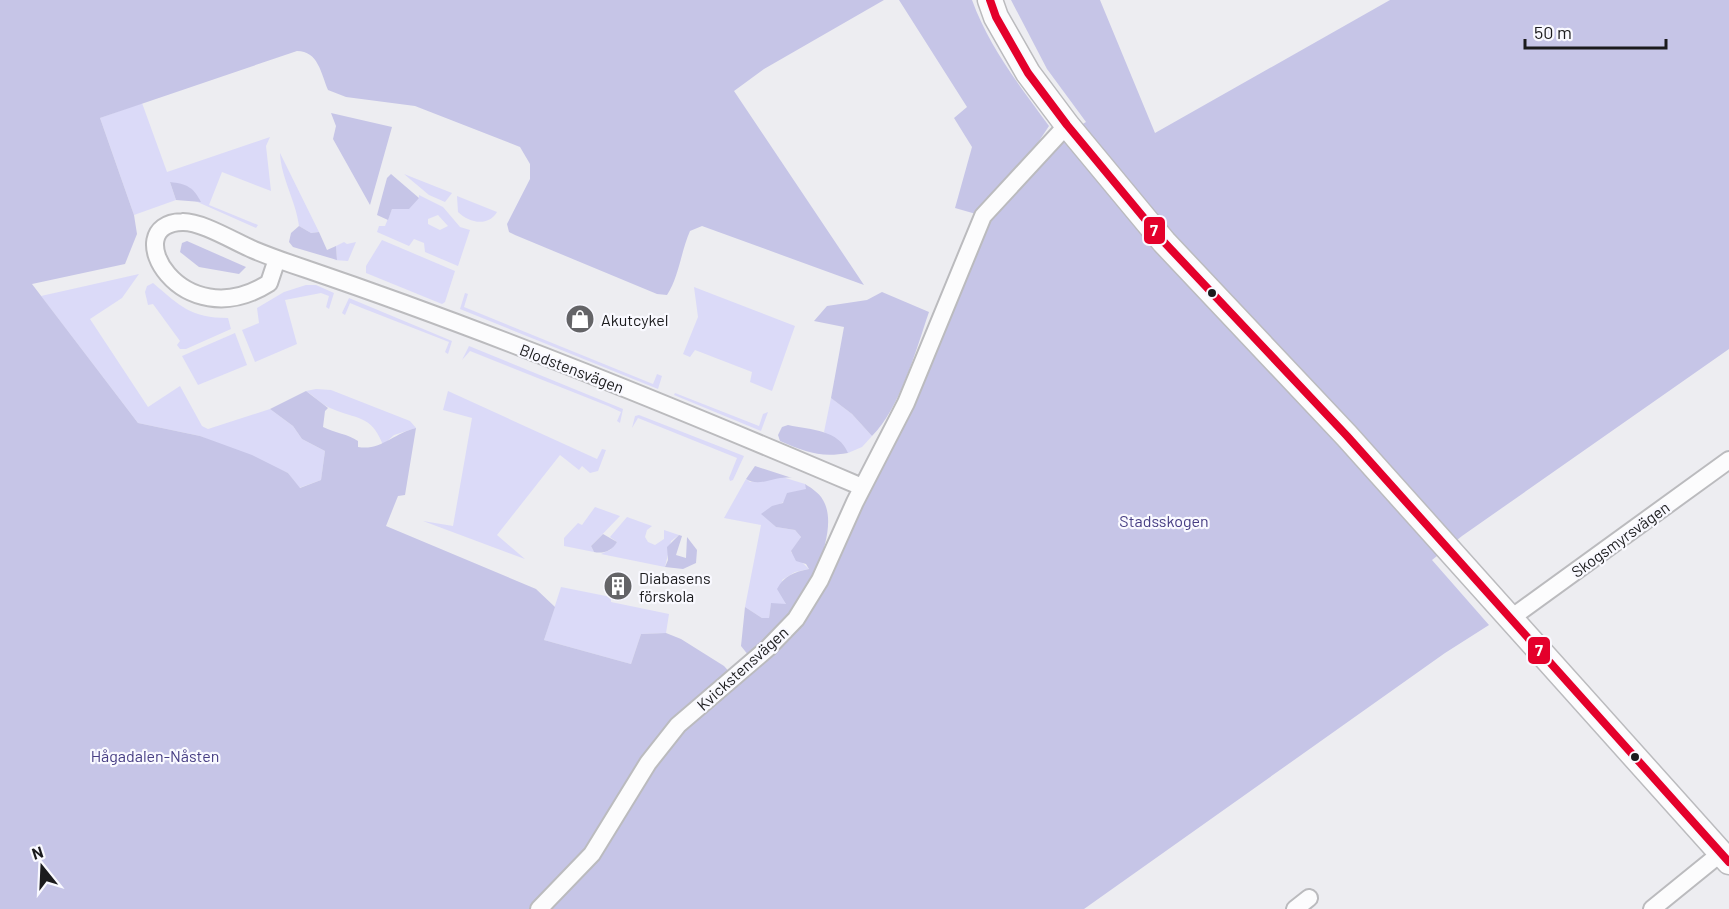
<svg xmlns="http://www.w3.org/2000/svg" width="1729" height="909" viewBox="0 0 1729 909" font-family="Barlow,sans-serif">
<style>
.green{fill:#dbdaf8;fill-rule:evenodd}
.forest{fill:#c6c5e7}
.lines{fill:none;stroke-linecap:round;stroke-linejoin:round}
.street-casing{stroke:#bbbbbe;stroke-width:20}
.secondary-casing{stroke:#bbbbbe;stroke-width:27}
.street{stroke:#fcfcfd;stroke-width:16}
.secondary{stroke:#fcfcfd;stroke-width:24}
.bus-1-casing{stroke:#f9f9ff;stroke-width:12}
.bus-1{stroke:#e4002b;stroke-width:8}
.bus-dot{fill:#1b1b1d;stroke:#f9f9ff;stroke-width:2}
.labels{text-anchor:middle;dominant-baseline:central;stroke-width:4.5;stroke-linejoin:round;paint-order:stroke}
.poi-label{font-size:16px;fill:#1b1b1d;stroke:#f9f9ff;text-anchor:start}
.street-label{font-size:16px;fill:#1b1b1d;stroke:#f9f9ff}
.park-label{font-size:16px;fill:#463d83;stroke:#f9f9ff}
.line-badge{stroke:#f9f9ff;stroke-width:2}
.badge-label{font-size:16px;text-anchor:middle;font-weight:bold;fill:#fff}
</style>
<rect width="100%" height="100%" fill="#ededf1"/>
<!-- green -->
<g class="green">
<path d="M142,103L167,172L270,137L266,146L271,191L222,172L209,205L258,225L256,228L193,200L200,202L170,182L176,200L134,215L100,118Z"/>
<path d="M280,153L319,232L311,233L299,226C296,201 281,178 280,153Z"/>
<path d="M404,174L452,193L445,202L429,195Z"/>
<path d="M419,195L443,207L460,227L470,230L458,266L425,252L424,243L414,239L409,246L377,232L379,226H385L392,209L419,198ZM438,215L448,226L440,230L428,224V219Z"/>
<path d="M457,196L497,212C488,227 469,223 458,212Z"/>
<path d="M382,240L455,271L445,302L442,304L366,273V266Z"/>
<path d="M344,242L347,244L356,242L348,261L334,260L337,259L336,246Z"/>
<path d="M139,274L122,298L90,319L148,407L180,386L202,426L208,429L270,409L293,426L302,439L325,451L321,480L299,488L288,473L200,436L138,423L41,296Z"/>
<path d="M153,283C180,306 191,318 228,318L231,329L186,349H180L177,345L180,341L153,304L148,305L145,292L147,286Z"/>
<path d="M306,285H316L334,293L329,309L326,307L329,296L321,293L285,300L297,344L255,362L242,330L259,323L257,308L284,292Z"/>
<path d="M694,287L795,326L772,391L750,382L752,372L695,350L690,357L683,354L698,317Z"/>
<path d="M465,293L468,294L464,307L653,384L657,374L662,376L658,389L460,309Z"/>
<path d="M349,298L452,341L448,354L445,352L449,342L362,308L350,303L345,315L342,313Z"/>
<path d="M235,333L247,365L198,385L182,356Z"/>
<path d="M469,346L623,409L620,423L617,421L621,412L608,406L470,351L462,360Z"/>
<path d="M316,389L331,390L410,421L416,428L394,435L383,445C371,414 357,420 330,408C322,405 314,396 306,391Z"/>
<path d="M448,391L597,459L602,449L606,450L598,471L590,473L582,466L579,470L560,455L497,535L525,559L423,521L453,526L472,418L443,410Z"/>
<path d="M675,393L759,426L763,414L768,412L761,431L674,395Z"/>
<path d="M831,398L852,414L872,436L862,447L848,453L824,432Z"/>
<path d="M639,415L744,456L733,480L730,481L729,478L737,458L638,418L632,428L635,416Z"/>
<path d="M779,476L805,484L807,489L762,514L776,527L795,530L801,537L791,552L809,569L795,572L782,580L786,605L771,604L769,618H762L745,607L761,525L724,518L746,479L750,482Z"/>
<path d="M595,507L620,516L591,546L594,552L564,546V538L578,523L582,525Z"/>
<path d="M627,517L652,526L647,530L645,537L648,542L655,545L664,539V530L679,535L671,541L665,567L601,554L610,550L617,542L610,537Z"/>
<path d="M561,587L611,597V602L669,614L666,633L641,634L631,664L544,640Z"/>
</g>
<!-- forest -->
<g class="forest">
<path d="M0,0H884L764,69L734,91L864,285L702,226L690,231C681,251 679,277 667,295L657,294L515,235L509,232L507,224L530,179V164L520,147L415,106L346,97L328,90C321,73 318,51 297,51L100,118L134,215L137,234L125,264L32,284L138,423L200,436L252,455L288,473L300,488L321,480L325,451L302,439L293,426L270,409L306,391L328,408L325,411L323,427C335,433 348,434 358,441V447C381,451 394,433 416,428L405,495L398,496L386,526L536,589L555,607L544,640L631,664L641,634L666,633L681,639L724,666L734,677L820,580L983,216L955,208L972,147L954,118L967,107L899,0H972C989,47 1020,86 1049,126L1005,192L1051,143L1086,122L1047,69L1011,0H1100L1155,133L1390,0H1729V349L1462,536L1432,560L1489,625L1445,653L1084,909H0Z"/>
<path d="M331,113L392,127L370,205L333,139L336,126Z"/>
<path d="M391,174L419,198L409,209H392L388,220L377,215L387,178Z"/>
<path d="M170,182C187,184 193,187 201,202L176,200Z"/>
<path d="M299,226L311,233L319,232L327,250L336,246L337,260L293,247L289,242L291,233Z"/>
<path d="M187,241L246,267L239,274L199,267L180,252L182,243Z"/>
<path d="M882,292L929,312C916,350 900,408 872,436L852,414L831,398L844,327L814,321L827,306L867,300Z"/>
<path d="M788,425C812,430 839,430 848,453C820,458 806,452 780,441L778,435L782,427Z"/>
<path d="M755,466L792,478C776,475 760,488 746,479Z"/>
<path d="M805,484C813,489 821,494 825,504C837,532 812,585 795,608C782,626 764,640 749,656L741,646L745,607L762,618H769L771,603L786,604L777,589C784,576 794,572 809,569L806,564L796,561L791,551L801,537L795,530L776,527L761,514L772,506L783,503L787,493L806,489Z"/>
<path d="M603,534L617,542C612,551 603,554 594,552L591,546Z"/>
<path d="M679,535L682,536L676,555L686,558L687,537L697,550L696,563L683,569L665,567L668,560L667,547Z"/>
</g>
<g class="lines">
<!-- street casing -->
<g class="street-casing">
<g id="street">
<path d="M277,259L269,283C181,339 116,224 182,222C201,221 235,242 254,250C271,257 288,263 306,269C494,333 679,409 862,487"/>
<path d="M1511,618L1729,460"/>
<path d="M539,909L592,854L648,763L678,725L768,648L796,619L820,580L855,502L906,403L983,216L1067,125"/>
<path d="M1295,909L1309,898"/>
<path d="M1652,909L1721,853"/>
</g>
</g>
<!-- secondary casing -->
<g class="secondary-casing">
<path id="secondary" d="M990,0L996,17L1028,73L1067,125L1164,242L1347,436L1729,862"/>
</g>
<!-- street -->
<use href="#street" class="street"/>
<!-- secondary -->
<use href="#secondary" class="secondary"/>
<!-- bus-1 casing -->
<g class="bus-1-casing">
<path id="bus-1" d="M990,0L996,17L1028,73L1067,125L1164,242L1347,436L1729,862"/>
</g>
<!-- bus-1 -->
<use href="#bus-1" class="bus-1"/>
</g>
<!-- icons -->
<defs>
<g id="shop-disc" transform="scale(1.5)"><circle r="9.5" fill="#646467" stroke="#f9f9ff"/><path d="M-5-2.5h2.3a2.7 3.5 0 0 1 5.4 0H5L5.5 6h-11ZM-1.5-2.5h3a1.5 2.3 0 0 0-3 0Z" fill="#fff"/></g>
<g id="building-disc" transform="scale(1.5)"><circle r="9.5" fill="#646467" stroke="#f9f9ff"/><path d="M-4-6H4V6H1V3H-1V6H-4ZM-2.5-4.3h1.7v1.8h-1.7ZM.8-4.3h1.7v1.8H.8ZM-2.5-1h1.7V.8h-1.7ZM.8-1h1.7V.8H.8Z" fill="#fff"/></g>
</defs>
<g fill-rule="evenodd">
<use href="#shop-disc" x="580" y="319"/>
<use href="#building-disc" x="618" y="586"/>
</g>
<!-- markers -->
<g class="bus-dot">
<circle cx="1212" cy="293" r="5"/>
<circle cx="1635" cy="757" r="5"/>
</g>
<g class="labels">
<!-- poi labels -->
<g class="poi-label">
<text x="601" y="319">Akutcykel</text>
<text x="639" y="577">Diabasens<tspan x="639" dy="18">förskola</tspan></text>
</g>
<!-- street labels -->
<g class="street-label">
<text transform="translate(572 368) rotate(21)">Blodstensvägen</text>
<text transform="translate(1620 539) rotate(-36)">Skogsmyrsvägen</text>
<text transform="translate(742 668) rotate(-42)">Kvickstensvägen</text>
</g>
<!-- park labels -->
<g class="park-label">
<text x="1164" y="520">Stadsskogen</text>
<text x="155" y="755">Hågadalen-Nåsten</text>
</g>
</g>
<g class="line-badge">
<rect x="1143" y="216" width="23" height="29" rx="6" fill="#e4002b"/>
<rect x="1527" y="636" width="24" height="29" rx="6" fill="#e4002b"/>
</g>
<g class="badge-label">
<text x="1154" y="236">7</text>
<text x="1539" y="656">7</text>
</g>
<!-- north arrow -->
<g transform="translate(42 867) rotate(342)" stroke="#f9f9ff" stroke-width="4.5" paint-order="stroke">
<path d="M0-4.5L10 22L0 15L-10 22Z" fill="#1b1b1d"/>
<text y="-9" font-size="16" font-weight="bold" text-anchor="middle" fill="#1b1b1d">N</text>
</g>
<!-- scale -->
<path d="M1525 39v9h141v-9" fill="none" stroke="#1b1b1d" stroke-width="3"/>
<text x="1534" y="39" font-size="18" fill="#1b1b1d" stroke="#f9f9ff" stroke-width="4.5" paint-order="stroke">50 m</text>
</svg>
